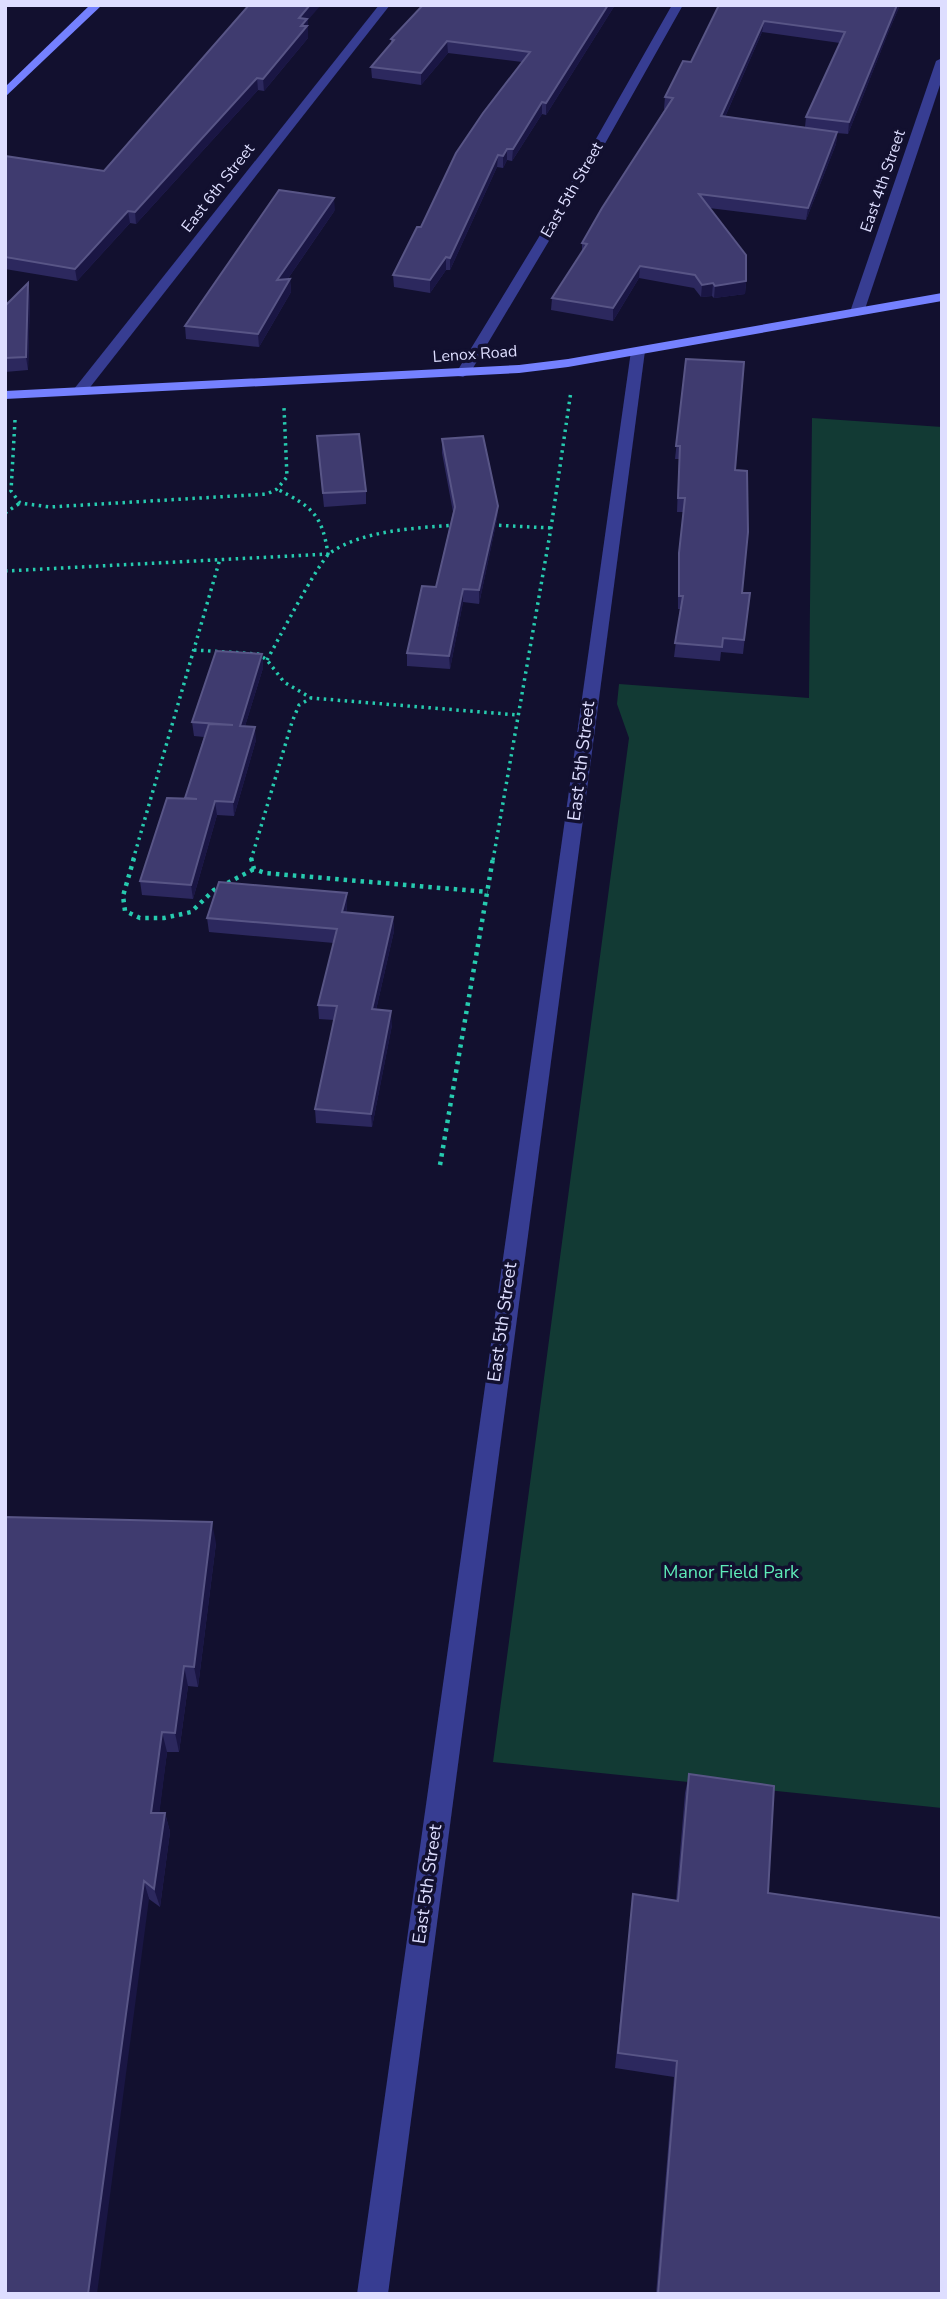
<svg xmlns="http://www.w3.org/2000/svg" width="947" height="2299" viewBox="0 0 947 2299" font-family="'Nunito Sans',sans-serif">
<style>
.green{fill:#123a34}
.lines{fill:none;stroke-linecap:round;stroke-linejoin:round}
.path-far1{stroke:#26cbaf;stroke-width:3.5;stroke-dasharray:2.5 4.5;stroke-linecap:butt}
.path{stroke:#26cbaf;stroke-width:4.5;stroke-dasharray:3.5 5;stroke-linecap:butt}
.street{fill:#373d92;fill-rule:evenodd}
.secondary{fill:#7581ff;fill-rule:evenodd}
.wall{fill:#2c285e;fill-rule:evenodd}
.shaded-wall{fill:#1a1644}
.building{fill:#3f3b6f;stroke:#585586;stroke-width:2}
.labels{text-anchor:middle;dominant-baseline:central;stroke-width:7;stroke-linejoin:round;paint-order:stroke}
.far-street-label{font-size:16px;fill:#dedeff;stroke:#12102f}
.street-label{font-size:18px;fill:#dedeff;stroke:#12102f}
.park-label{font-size:18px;fill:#5eebb8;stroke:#12102f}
</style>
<rect width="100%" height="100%" fill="#12102f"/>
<!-- green -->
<path class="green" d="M812,418L942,427V1808L493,1762L629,738L617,704L619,684L809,698Z"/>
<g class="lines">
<!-- path-far1 -->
<g class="path-far1">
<path d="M15,420L11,491L20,503L50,507L267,494L277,489L287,477L284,408"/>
<path d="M5,513L20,503"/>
<path d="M492,525L551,528"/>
<path d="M5,571L328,554C322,514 312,507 277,489"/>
<path d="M194,650L258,654L267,660L284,682L311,698"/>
<path d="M267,660C277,642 319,561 330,553C362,530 417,528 455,525"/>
<path d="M133,860L220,559"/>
<path d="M251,860L292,722L299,705L311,698L518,715"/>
<path d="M493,860L551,528L571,391"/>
</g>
<!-- path -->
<g class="path">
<path d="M134,858L123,896L125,911L140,918H164L191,912L214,890L254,869"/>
<path d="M251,858L254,869L265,873L488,892"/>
<path d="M440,1165L493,858"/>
</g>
<!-- street -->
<g class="street">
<path d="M379,5H390L84,395H74L72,392L74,389Z"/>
<path d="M672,5H683L571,204L470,373L463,377L458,376L456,373L559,204Z"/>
<path d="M942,58V79L864,312L857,316L852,315L850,312L936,61Z"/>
<path d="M638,347L645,351L388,2294H357L631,351Z"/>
</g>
<!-- secondary -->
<g class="secondary">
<path d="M90,5H102L5,97V87Z"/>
<path d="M942,293V301L568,367L519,373L5,399V391L519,365L568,359Z"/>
</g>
</g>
<!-- wall -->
<g class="wall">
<path d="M615,5L546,115L542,114L512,161L507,160L503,168L497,167L450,270H446L430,293L394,287L393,275L421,227L522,62L448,53L421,85L372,78L371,67L391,43V39Z"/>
<path d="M719,5H900L888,33L848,134L837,133L836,144L806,220L709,208L746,281L745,294L714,298L712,296L701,297L694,288L639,278L613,321L551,310L552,298L582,252V243L665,109H664L665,97L691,62ZM762,32L840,43L806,117L805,127L725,117Z"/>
<path d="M308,20V38L264,91L258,90L136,224L130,223L77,281L5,269V156L104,171Z"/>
<path d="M335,210L287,280L290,279L291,292L259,347L186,339L185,326Z"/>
<path d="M30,296L28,370L5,372V306Z"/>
<path d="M686,359L735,470L742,593H750L743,654L721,652L720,661L674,657L680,609H678V566L683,512H677L679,459H675Z"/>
<path d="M442,439L498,506L497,519L479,604L463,602L450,669L407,666V653L436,587L453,512L442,453Z"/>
<path d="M318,449L366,491V504L324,507Z"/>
<path d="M262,654L263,668L245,726L256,740L234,816L217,815L193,899L142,895L140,881L185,799L204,737L194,736L192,722Z"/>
<path d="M347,907L346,913L393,917L394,931L376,1010L392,1025L372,1127L316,1123L315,1109L334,1020L319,1019L318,1005L334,943L209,932L207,918Z"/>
<path d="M5,1517L216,1543L198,1687L188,1686L179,1752H167L159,1813H165L170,1832L160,1907L149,1899Z"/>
<path d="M689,1774L768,1893L942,2294H656L674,2077L615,2068L633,1894L676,1900L685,1793Z"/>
</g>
<!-- shaded-wall -->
<g class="shaded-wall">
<path d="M310,5H321L308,20V38L264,91L263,79L299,18Z"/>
<path d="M608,5H615L546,115V103Z"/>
<path d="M897,5H900L888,33L848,134L849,122Z"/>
<path d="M764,21L762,32L720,128L721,116Z"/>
<path d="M447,41L448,53L421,85V73Z"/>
<path d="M257,78L258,90L136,224L135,212Z"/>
<path d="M542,102V114L512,161L513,149Z"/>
<path d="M837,132L836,144L806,220L808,208Z"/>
<path d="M507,149V160L503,168V156Z"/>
<path d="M498,155L497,167L450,270V258Z"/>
<path d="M334,198L335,210L278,293L277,280Z"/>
<path d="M128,211L130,223L77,281L75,269Z"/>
<path d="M446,257V270L430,293V280Z"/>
<path d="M640,266L639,278L613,321V308Z"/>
<path d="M290,279L291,292L259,347L258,334Z"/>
<path d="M746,281L745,294L714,298L715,286Z"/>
<path d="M28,283L30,296L28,370L26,357Z"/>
<path d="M713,283L712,296L701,297L702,285Z"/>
<path d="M498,506L497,519L479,604V590Z"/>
<path d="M463,589V602L450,669L449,656Z"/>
<path d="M262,654L263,668L241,739L240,726Z"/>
<path d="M255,727L256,740L234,816L233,802Z"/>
<path d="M215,801L217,815L193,899L191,885Z"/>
<path d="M347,893V907L342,926V912Z"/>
<path d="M393,917L394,931L373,1023L372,1009Z"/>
<path d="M391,1011L392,1025L372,1127L371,1114Z"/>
<path d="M212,1522L216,1543L198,1687L194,1667Z"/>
<path d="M184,1666L188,1686L179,1752L175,1733Z"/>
<path d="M162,1732L167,1752L157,1832L151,1813Z"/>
<path d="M165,1813L170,1832L160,1907L154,1889Z"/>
<path d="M144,1881L149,1899L97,2294H88Z"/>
</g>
<!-- building -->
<g class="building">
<path d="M249,5H310L299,18L307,19L301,26H307L263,79L257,78L135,212L128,211L75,269L5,257V156L104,171Z"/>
<path d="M423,5H608L546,103L542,102L513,149H507L503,156L498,155L450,258L446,257L430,280L393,275L417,227H421L456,153L483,113L530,52L447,41L421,73L371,67L394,40L391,39Z"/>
<path d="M719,5H897L849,122L806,117L845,32L764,21L721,116L837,132L808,208L699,194L746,255V281L715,286L713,283L702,285L695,275L640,266L613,308L552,298L587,244L582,243L602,208L673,98L665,97L683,61L691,62Z"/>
<path d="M279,190L334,198L277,280L290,279L258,334L185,326Z"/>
<path d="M28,283L26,357L5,358V306Z"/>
<path d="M686,359L744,362L735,470L747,471L748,532L742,593H750L744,640L723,638L722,647L675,643L683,596H679V553L685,498H678L680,446H676Z"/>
<path d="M359,434L366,491L323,493L317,436Z"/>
<path d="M483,436L498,506L479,590L463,589L449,656L407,653L422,586L436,587L455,507L442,439Z"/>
<path d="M216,651L262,654L240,726L255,727L233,802L215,801L191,885L140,881L167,798L197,799L185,798L209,724L233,725L192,722Z"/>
<path d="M219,882L347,893L342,912L393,917L372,1009L391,1011L371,1114L315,1109L337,1006L318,1005L337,929L207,918Z"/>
<path d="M5,1517L212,1522L194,1667L184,1666L175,1733L162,1732L151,1813H165L154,1889L144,1881L88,2294H5Z"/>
<path d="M689,1774L774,1786L768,1893L942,1918V2294H658L677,2061L618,2053L633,1894L678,1901Z"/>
</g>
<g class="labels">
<!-- far-street labels -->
<g class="far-street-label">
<text transform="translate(883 181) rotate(-71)">East 4th Street</text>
<text transform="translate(218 188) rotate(-52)">East 6th Street</text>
<text transform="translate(572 190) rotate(-60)">East 5th Street</text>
<text transform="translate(475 354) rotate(-4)">Lenox Road</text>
</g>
<!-- street labels -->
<g class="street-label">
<text transform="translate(581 761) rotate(-83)">East 5th Street</text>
<text transform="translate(502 1322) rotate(-82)">East 5th Street</text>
<text transform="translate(427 1884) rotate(-82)">East 5th Street</text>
</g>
<!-- park labels -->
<g class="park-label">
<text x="731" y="1572">Manor Field Park</text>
</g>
</g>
<!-- border -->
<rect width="947" height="2299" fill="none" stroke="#dedeff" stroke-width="14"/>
</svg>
